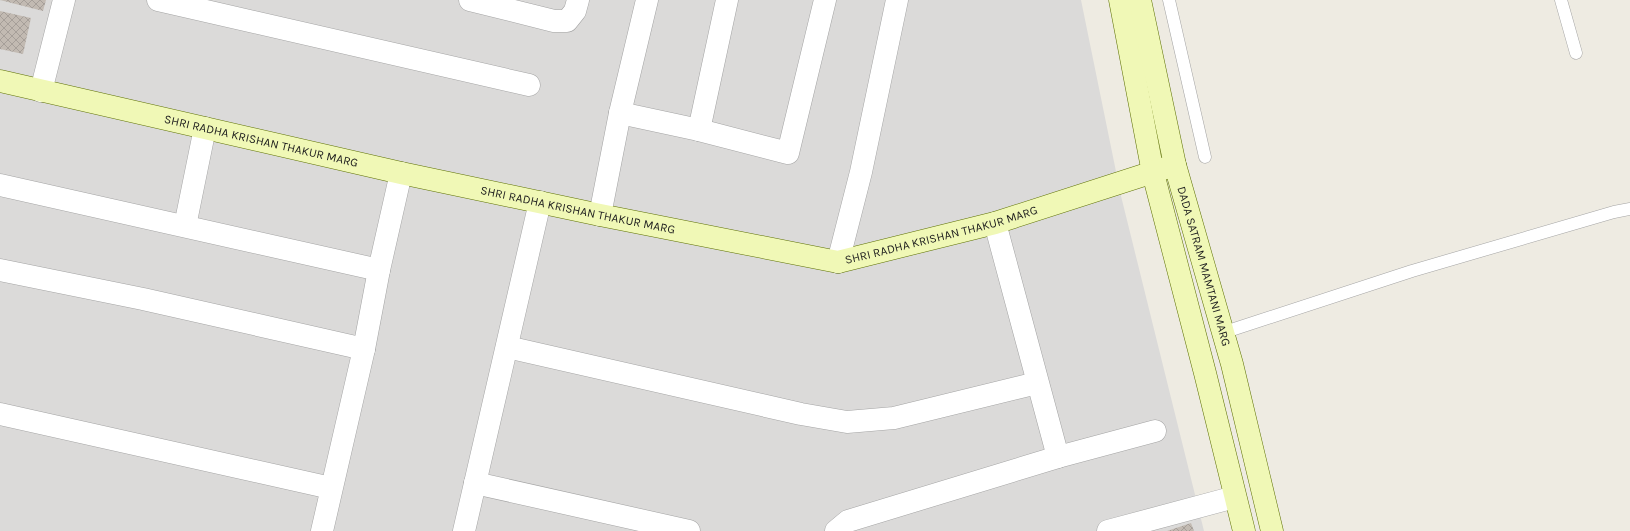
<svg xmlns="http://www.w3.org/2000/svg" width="1630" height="531" viewBox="0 0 1630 531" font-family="Karla,sans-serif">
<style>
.residential{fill:#dbdad9}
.building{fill:url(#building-cross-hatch)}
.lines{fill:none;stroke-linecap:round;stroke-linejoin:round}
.lane-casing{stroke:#a4a4a4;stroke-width:13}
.street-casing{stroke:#a4a4a4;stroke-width:23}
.secondary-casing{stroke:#5e7106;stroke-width:23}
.lane{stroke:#fff;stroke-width:12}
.street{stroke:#fff;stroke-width:22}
.secondary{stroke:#f0f8b6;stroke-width:22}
.labels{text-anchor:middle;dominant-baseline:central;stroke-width:4;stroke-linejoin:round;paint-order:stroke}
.street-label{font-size:12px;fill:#1d1d1d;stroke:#fff}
</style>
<defs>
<pattern id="building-cross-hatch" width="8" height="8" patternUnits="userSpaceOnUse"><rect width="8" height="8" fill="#c2bab2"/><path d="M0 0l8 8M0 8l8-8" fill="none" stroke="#a69f99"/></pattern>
</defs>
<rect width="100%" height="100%" fill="#eeebe2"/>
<!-- residential -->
<path class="residential" d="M0,0H1081L1121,196L1204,531H0Z"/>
<!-- building -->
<g class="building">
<path d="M0,0H46L43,11Z"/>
<path d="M0,11L31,18L23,54L0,49Z"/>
<path d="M1191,523L1194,531H1167Z"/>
</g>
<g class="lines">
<!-- lane casing -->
<g class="lane-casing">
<g id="lane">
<path d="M1169,0L1205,157"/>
<path d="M1561,0L1576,53"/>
<path d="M1222,333L1412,271L1614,212L1630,209"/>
</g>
</g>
<!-- street casing -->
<g class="street-casing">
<g id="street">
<path d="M158,0L529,85"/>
<path d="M470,0L554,21H567L575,11L578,0"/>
<path d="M41,91L64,0"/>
<path d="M620,113L699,130L788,153L825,0"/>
<path d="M699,130L727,0"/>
<path d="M0,185L379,270"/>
<path d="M600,215L620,113L647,0"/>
<path d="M995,223L1058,457"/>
<path d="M185,226L205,128"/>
<path d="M838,262L861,172L897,0"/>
<path d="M0,270L143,299L364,349L379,270L401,173"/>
<path d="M507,347L801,414L847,422L894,418L1037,383"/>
<path d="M0,414L331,488"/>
<path d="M475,483L689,531"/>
<path d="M322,531L364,349"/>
<path d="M464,531L540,202"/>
<path d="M836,531L848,521L1058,457L1155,431"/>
<path d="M1108,531L1235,497"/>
</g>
</g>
<!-- secondary casing -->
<g class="secondary-casing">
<g id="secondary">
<path d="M1120,0L1153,173L1205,373L1244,531"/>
<path id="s1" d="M1140,0L1175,165L1232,364L1272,531"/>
<path id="s2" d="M0,81L401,173L600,215L838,262L995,223L1175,165"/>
</g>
</g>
<!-- lane -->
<use href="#lane" class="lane"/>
<!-- street -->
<use href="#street" class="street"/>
<!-- secondary -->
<use href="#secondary" class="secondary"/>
</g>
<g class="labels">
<!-- street labels -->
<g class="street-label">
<text stroke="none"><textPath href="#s2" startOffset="268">SHRI RADHA KRISHAN THAKUR MARG</textPath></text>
<text stroke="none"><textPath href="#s2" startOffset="592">SHRI RADHA KRISHAN THAKUR MARG</textPath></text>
<text stroke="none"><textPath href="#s2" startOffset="964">SHRI RADHA KRISHAN THAKUR MARG</textPath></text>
<text stroke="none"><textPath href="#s1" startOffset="274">DADA SATRAM MAMTANI MARG</textPath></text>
</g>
</g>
</svg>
